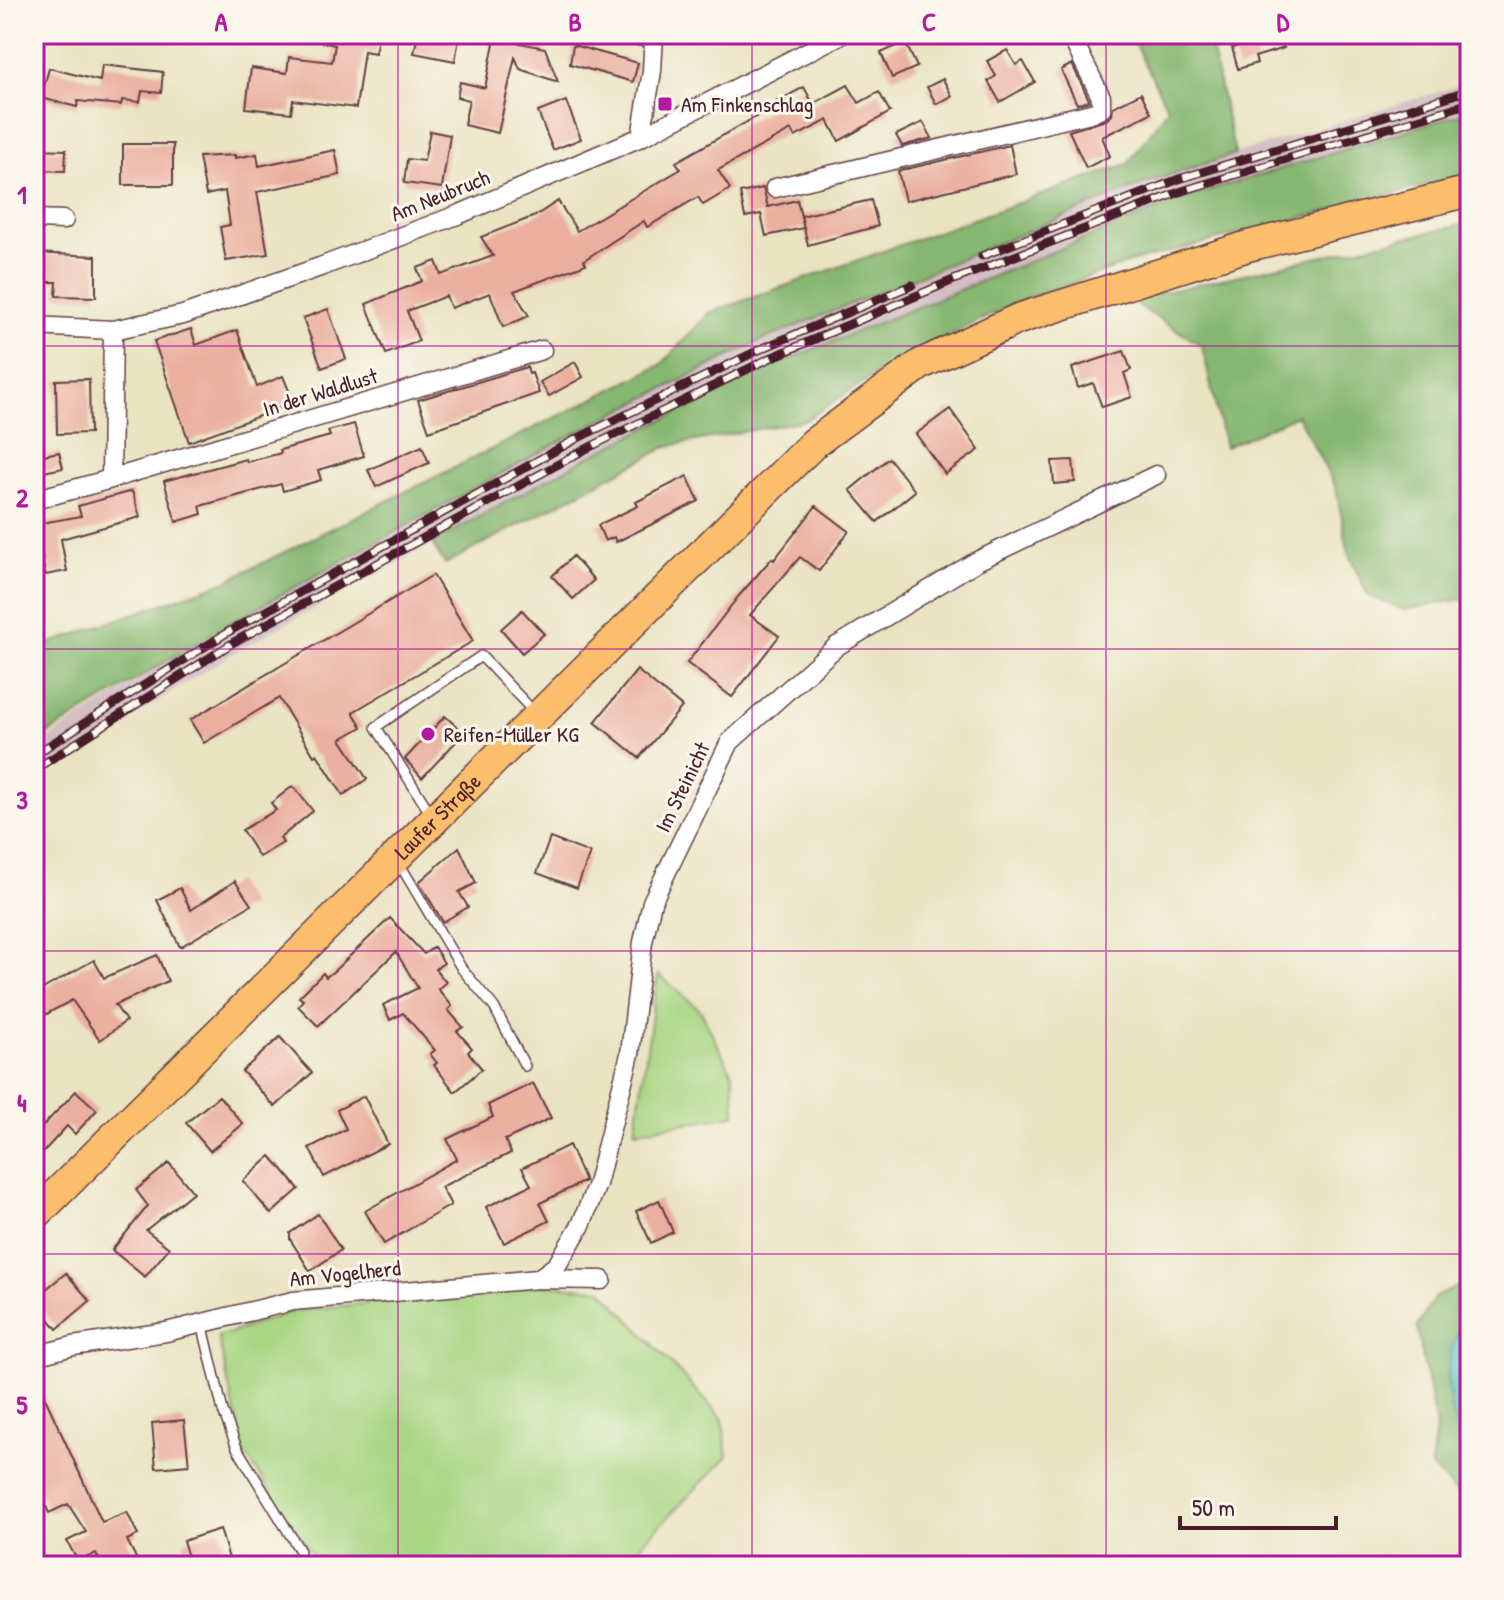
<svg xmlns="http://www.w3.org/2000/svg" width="1504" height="1600" viewBox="0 0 1504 1600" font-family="'Patrick Hand',sans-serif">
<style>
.industrial{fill:#d2bec3}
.green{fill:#a8d683;stroke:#797a57;stroke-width:2}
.forest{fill:#86b771;stroke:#686b4e;stroke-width:2}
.water{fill:#5ac8cf;stroke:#52747d;stroke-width:2}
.building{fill:#eaaf9f}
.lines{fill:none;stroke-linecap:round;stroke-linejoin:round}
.lane-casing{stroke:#623c42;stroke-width:12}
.street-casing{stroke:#623c42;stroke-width:21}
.primary-casing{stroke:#623c42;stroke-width:33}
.lane{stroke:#fff;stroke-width:9}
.street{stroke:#fff;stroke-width:18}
.primary{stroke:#fabe6d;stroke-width:30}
.rail-casing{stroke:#4a1f2b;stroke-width:9}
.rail{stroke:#fbf7ec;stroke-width:6;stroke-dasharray:18;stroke-linecap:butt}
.grid{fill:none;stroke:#b5179e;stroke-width:2;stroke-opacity:0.55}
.poi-dot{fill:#b5179e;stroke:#fbf7ec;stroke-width:3}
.labels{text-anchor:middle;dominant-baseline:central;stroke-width:6;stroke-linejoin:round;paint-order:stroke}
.poi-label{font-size:22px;fill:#4a1f2b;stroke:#fbf7ec;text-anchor:start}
.street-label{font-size:22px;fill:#4a1f2b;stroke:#fbf7ec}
.neatline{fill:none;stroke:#b5179e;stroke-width:3}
.grid-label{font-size:26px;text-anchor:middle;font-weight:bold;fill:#b5179e}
</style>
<rect width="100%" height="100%" fill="#fbf7ec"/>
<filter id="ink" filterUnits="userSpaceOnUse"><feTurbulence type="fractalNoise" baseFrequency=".0125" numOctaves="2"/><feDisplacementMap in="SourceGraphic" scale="16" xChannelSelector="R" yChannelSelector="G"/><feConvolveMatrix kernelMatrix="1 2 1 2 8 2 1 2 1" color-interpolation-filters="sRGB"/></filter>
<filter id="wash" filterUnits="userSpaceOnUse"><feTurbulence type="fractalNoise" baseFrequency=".006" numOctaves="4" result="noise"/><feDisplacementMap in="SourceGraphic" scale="32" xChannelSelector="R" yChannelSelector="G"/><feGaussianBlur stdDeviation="1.8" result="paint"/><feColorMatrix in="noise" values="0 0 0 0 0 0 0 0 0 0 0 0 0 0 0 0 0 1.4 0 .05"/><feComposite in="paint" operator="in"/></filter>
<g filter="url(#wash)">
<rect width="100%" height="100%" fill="#e9e3c2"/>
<!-- industrial -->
<path class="industrial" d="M1470,82V111L1185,198L770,367L588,457L238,650L34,780V747L224,626L575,433L760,341L1175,172Z"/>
<!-- green -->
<g class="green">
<path d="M658,974L700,1010L733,1075L735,1115L635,1131Z"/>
<path d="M542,1285L601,1289L722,1418L728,1456L620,1566H320L244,1452L218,1337L294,1311Z"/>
</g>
<!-- forest -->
<g class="forest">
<path d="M1130,34H1208L1235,154L1148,182L760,341L575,433L224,626L34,742V649L224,582L661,365L709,313L1128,164L1168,109Z"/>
<path d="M1470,111V174L1135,261L1020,301L895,361L806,420L668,446L445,564L432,543L588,457L770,367L1185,198Z"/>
<path d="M1470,223V598L1404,610L1368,596L1349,555L1336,488L1297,415L1225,447L1202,346L1129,300Z"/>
<path d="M1470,1281V1319L1459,1328L1470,1496L1458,1494L1431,1467L1436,1427L1417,1327L1435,1297Z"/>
</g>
<!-- water -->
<path class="water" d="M1470,1319V1471C1453,1430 1431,1351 1470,1319Z"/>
<g id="blocks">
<!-- building -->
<g class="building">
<path d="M320,34H379L375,53L364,51L356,108L293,100L291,113L246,108L251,68L287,73L289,57L332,62L335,45L320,42Z"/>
<path d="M418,34H460L455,61L414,53Z"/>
<path d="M1246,34H1279L1284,48L1255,57L1257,63L1238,69L1232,48L1249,42Z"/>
<path d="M495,38L545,48L558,82L520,69L515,57L498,133L464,125L469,100L457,97L460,82L485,88Z"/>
<path d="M905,42L917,67L892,78L881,53Z"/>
<path d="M573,45L638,63L633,82L570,64Z"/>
<path d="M1007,50L1016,65L1023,61L1035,82L1000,102L988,81L996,76L987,61Z"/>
<path d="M1072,64L1089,100V101L1077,104L1061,70Z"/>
<path d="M102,65L163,72L161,93L142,91L140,102L122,100L121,105L78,101L77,107L41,98L49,68L100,81Z"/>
<path d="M943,79L952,96L936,104L927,87Z"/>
<path d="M848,85L859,103L879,92L890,112L839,141L828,120L795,137L791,130L718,170L730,189L703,205L698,197L647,227L644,221L584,260L586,264L514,291L529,316L503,327L490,293L451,308L446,296L407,311L419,341L386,354L366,304L422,281L417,268L436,261L441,275L493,256L481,237L535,216L558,201L577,231L681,169L676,162L777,105L776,102L804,87L813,104Z"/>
<path d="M1141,93L1151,113L1102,137L1110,156L1086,168L1069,131L1106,120L1112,115L1113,107Z"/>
<path d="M566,101L581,139L553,150L538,112Z"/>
<path d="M923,122L932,138L902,146L896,135Z"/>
<path d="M430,131L450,135L442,188L404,183L407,159L424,161Z"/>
<rect x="123" y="144" width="50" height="41"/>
<path d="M1010,145L1016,174L905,201L898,171Z"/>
<path d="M35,149L66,150L65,171L34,170Z"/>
<path d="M335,150L340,175L257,192L268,254L226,261L220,227L230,225L225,191L206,195L199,157L235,155V158L257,154L259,166Z"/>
<path d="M763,188L768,207L797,200L804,228L766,236L761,214L745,217L740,193Z"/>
<path d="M871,200L878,226L808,245L801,216Z"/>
<path d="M34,253L96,256V297L56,296L57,282H34Z"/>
<path d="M328,309L346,359L322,368L303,318Z"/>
<path d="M191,329L196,345L237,330L257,387L283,376L294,403L189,442L154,341Z"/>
<path d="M1124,351L1131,370L1124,373L1132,397L1102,407L1093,383L1078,388L1072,368Z"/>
<path d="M575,362L583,377L549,396L540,382Z"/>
<path d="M527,367L529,374L532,373L539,393L429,431L418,400Z"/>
<path d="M89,379L90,433L57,434L56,380Z"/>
<path d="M950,409L979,450L945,474L916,434Z"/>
<path d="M354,424L364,456L318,470L321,480L283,491L281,484L200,506L202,514L176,522L164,481L246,459L247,462L281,453L280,450L330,436L328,431Z"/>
<path d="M422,446L429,463L376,487L368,470Z"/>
<path d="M59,452L63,468L34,474V457Z"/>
<path d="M889,458L915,491L877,522L850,490Z"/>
<path d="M1073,460L1075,482L1054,484L1052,461Z"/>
<path d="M687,476L699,501L616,542L614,537L605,541L598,525L638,506L636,502Z"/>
<path d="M132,491L140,517L61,539L67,571L45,575L36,524L81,516L78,506Z"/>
<path d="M816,506L849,531L819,571L800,557L750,615L779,636L732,697L687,663L738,597L772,558L774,560Z"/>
<path d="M573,556L594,580L573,599L552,576Z"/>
<path d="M433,575L473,641L353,712L362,727L341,739L367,779L343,795L317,754L314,756L279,698L204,743L190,720Z"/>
<path d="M522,610L544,634L522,653L501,629Z"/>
<path d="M637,670L682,707L639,758L595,722Z"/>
<path d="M445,716L464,733L422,778L405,759Z"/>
<path d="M293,786L313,811L280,838L283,843L259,857L242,830L276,810L271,803Z"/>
<path d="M550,838L590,853L577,888L537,873Z"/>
<path d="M459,847L476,883L459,892L468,907L443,922L419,882Z"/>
<path d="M235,881L251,905L180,947L157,900L180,888L191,910Z"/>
<path d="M390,918L424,954L434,947L444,963L435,969L446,982L438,989L452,1006L448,1010L463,1027L457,1031L472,1048L468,1052L482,1069L455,1092L434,1065L437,1063L430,1054L435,1050L403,1013L390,1020L383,1005L418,988L396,952L318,1026L298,1006L303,1000L299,997L323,973L326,977L334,971Z"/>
<path d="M157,955L168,981L115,1005L126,1021L100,1040L72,1000L34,1021V994L94,960L104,978Z"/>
<path d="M280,1037L312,1073L275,1107L242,1071Z"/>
<path d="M533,1083L551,1118L505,1140L511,1153L441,1187L451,1205L384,1244L365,1211L457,1159L447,1139L493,1117L488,1105Z"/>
<path d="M76,1091L97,1110L75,1134L67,1126L34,1162V1122L41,1128Z"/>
<path d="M219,1096L243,1124L210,1151L186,1123Z"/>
<path d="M364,1096L388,1144L324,1177L309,1148L346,1129L337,1110Z"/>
<path d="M569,1145L585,1181L540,1203L549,1221L504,1243L486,1207L531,1185L522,1168Z"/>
<path d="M271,1156L299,1189L271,1214L243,1181Z"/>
<path d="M169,1163L193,1192L146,1230L169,1248L145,1277L112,1250L148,1206L136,1190Z"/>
<path d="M659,1200L673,1232L651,1243L636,1211Z"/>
<path d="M318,1214L341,1250L310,1271L290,1239V1233Z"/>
<path d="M66,1273L90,1301L57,1329L34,1299Z"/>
<path d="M34,1374L102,1522L127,1512L138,1535L127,1540L140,1566H102L96,1553L78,1562L67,1541L86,1532L68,1504L49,1513L34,1480Z"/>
<path d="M184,1420L189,1465L156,1468L152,1423Z"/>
<path d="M220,1529L230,1562L219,1566H191L183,1541Z"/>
</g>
</g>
</g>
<g filter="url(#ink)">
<use href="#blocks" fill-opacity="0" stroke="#623c42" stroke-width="2"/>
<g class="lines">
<!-- lane casing -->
<g class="lane-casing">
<g id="lane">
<path d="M432,816L376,727L481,656L534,712"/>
<path d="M399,863L462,969L494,1007L525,1066"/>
<path d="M202,1323L223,1411L237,1448L300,1551"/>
</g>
</g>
<!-- street casing -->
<g class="street-casing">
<g id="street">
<path d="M630,34L654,39"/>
<path d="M641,137L652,71L654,34"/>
<path d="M775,188L1095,112L1101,109V97L1070,34"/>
<path d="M34,219L64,220"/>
<path d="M34,326L113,330L183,315L320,267L460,214L641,137L842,34"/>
<path d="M111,479L542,350"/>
<path d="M34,500L111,479L113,330"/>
<path d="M538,1279L557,1265L581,1225L597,1184L630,1054L643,942L652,902L730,742L837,646L977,561L1156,475"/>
<path d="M34,1356L73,1346L166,1332L293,1301L538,1279L602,1280"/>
</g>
</g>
<!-- primary casing -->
<g class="primary-casing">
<g id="primary">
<path id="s1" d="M34,1216L814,443L921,364L1018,319L1248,246L1470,191"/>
</g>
</g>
<!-- lane -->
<use href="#lane" class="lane"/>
<!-- street -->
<use href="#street" class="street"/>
<!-- primary -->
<use href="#primary" class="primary"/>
<!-- rail casing -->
<g class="rail-casing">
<g id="rail">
<path d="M982,256L1179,179L1470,90"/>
<path d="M34,755L228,632L578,438L763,348L912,285"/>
<path d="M34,770L234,642L584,450L768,359L951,281L1182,191L1470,103"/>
</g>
</g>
<!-- rail -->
<use href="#rail" class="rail"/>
</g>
</g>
<!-- grid -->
<path class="grid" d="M398,34V1566M752,34V1566M1106,34V1566M34,346H1470M34,649H1470M34,951H1470M34,1254H1470"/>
<!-- markers -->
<g class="poi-dot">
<rect x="657" y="96" width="16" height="16" rx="4"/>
<circle cx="428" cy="734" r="8"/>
</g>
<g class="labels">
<!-- poi labels -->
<g class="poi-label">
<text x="681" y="104">Am Finkenschlag</text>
<text x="444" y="734">Reifen-Müller KG</text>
</g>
<!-- street labels -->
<g class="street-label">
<text transform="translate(440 195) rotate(-22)">Am Neubruch</text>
<text transform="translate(320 392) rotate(-17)">In der Waldlust</text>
<text transform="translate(682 787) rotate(-64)">Im Steinicht</text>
<text stroke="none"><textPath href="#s1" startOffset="568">Laufer Straße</textPath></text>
<text transform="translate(345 1273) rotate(-6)">Am Vogelherd</text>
</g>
</g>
<!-- margin -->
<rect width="1504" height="1600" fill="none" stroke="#fbf7ec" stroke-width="88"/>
<!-- scale -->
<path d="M1180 1516v12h156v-12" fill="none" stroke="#4a1f2b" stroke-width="4"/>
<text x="1192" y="1516" font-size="24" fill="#4a1f2b" stroke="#fbf7ec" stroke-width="6" paint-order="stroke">50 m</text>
<rect x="44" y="44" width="1416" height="1512" class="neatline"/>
<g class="grid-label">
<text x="221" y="31">A</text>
<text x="575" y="31">B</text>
<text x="929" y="31">C</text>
<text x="1283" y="31">D</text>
<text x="22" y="204">1</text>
<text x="22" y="507">2</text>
<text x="22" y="809">3</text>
<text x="22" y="1112">4</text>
<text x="22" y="1414">5</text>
</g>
</svg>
